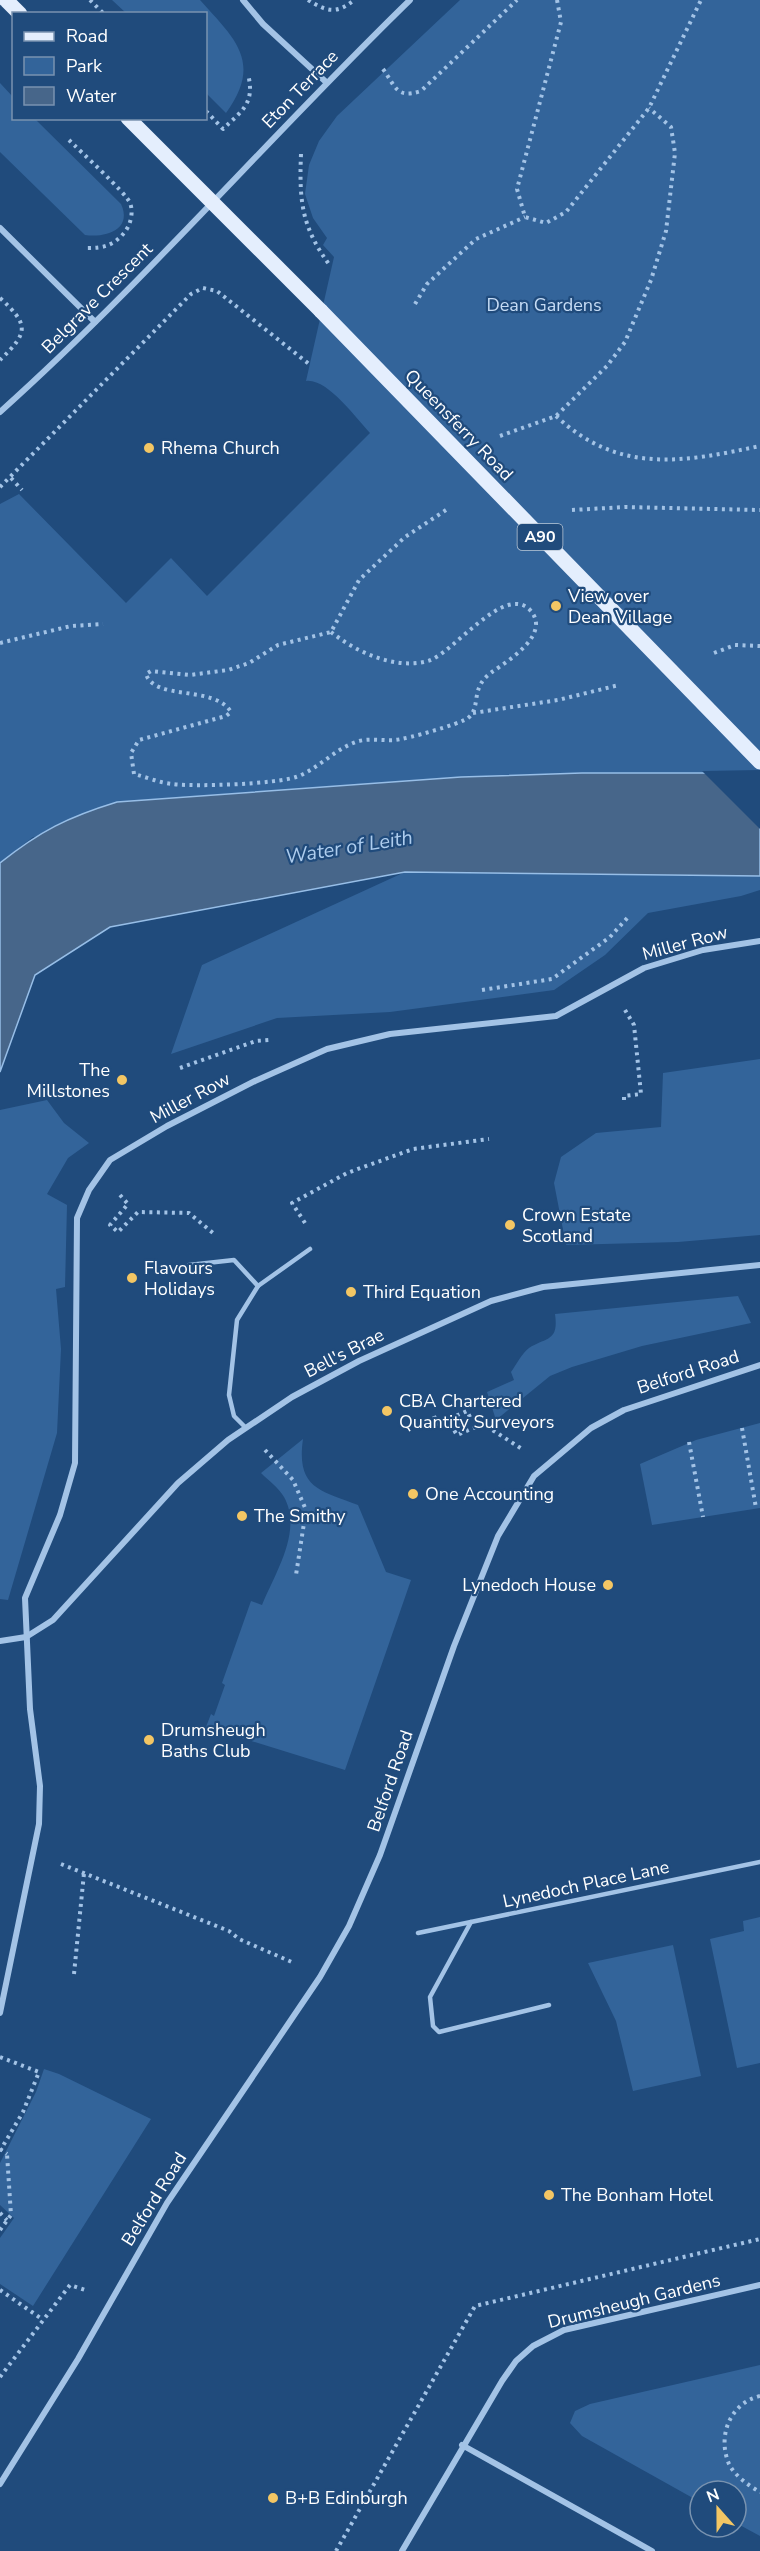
<svg xmlns="http://www.w3.org/2000/svg" width="760" height="2551" viewBox="0 0 760 2551" font-family="'Nunito Sans',sans-serif">
<style>
.green{fill:#33649a}
.water{fill:#47668a;stroke:#97bee7;stroke-width:1.5}
.pier{fill:#204b7c}
.lines{fill:none;stroke-linecap:round;stroke-linejoin:round}
.path{stroke:#a3c3e6;stroke-width:4;stroke-dasharray:3 4.5;stroke-linecap:butt}
.lane{stroke:#a3c3e6;stroke-width:4.5}
.street{stroke:#a3c3e6;stroke-width:6}
.primary{stroke:#e4eefd;stroke-width:15}
.path-bridge{stroke:#a3c3e6;stroke-width:4;stroke-dasharray:3 4.5;stroke-linecap:butt}
.primary-bridge{stroke:#e4eefd;stroke-width:15}
.poi-dot{fill:#f3c664;stroke:#204b7c;stroke-width:2}
.labels{text-anchor:middle;dominant-baseline:central;stroke-width:4.5;stroke-linejoin:round;paint-order:stroke}
.shield{fill:#204b7c;stroke:#bcc9d8;stroke-width:1.5}
.shield-label{font-size:16px;font-weight:bold;fill:#fff}
.street-label{font-size:18px;fill:#fff;stroke:#204b7c}
.park-label{font-size:18px;fill:#c6dcf5;stroke:#204b7c}
.poi-label{font-size:18px;fill:#fff;stroke:#204b7c;text-anchor:start}
.water-label{font-size:20px;font-style:italic;fill:#aecdee;stroke:#204b7c}
</style>
<rect width="100%" height="100%" fill="#204b7c"/>
<!-- green -->
<g class="green">
<path d="M112,0H200C235,39 263,62 226,113L206,93V14L126,13Z"/>
<path d="M460,0H760V773L694,774L33,837L0,863V504L19,494L126,603L171,558L207,596L370,433C356,418 327,378 306,381L334,257L323,245L327,238L313,218L305,194L309,165L319,141L337,116Z"/>
<path d="M0,83L13,97L14,118L35,119L121,204C133,230 105,238 85,235L0,152Z"/>
<path d="M405,872L760,876V890L741,896L648,913L605,955L554,990L390,1012L277,1018L171,1054L202,965Z"/>
<path d="M760,1059V1235L678,1242L566,1245L554,1183L561,1157L596,1133L661,1127L663,1073Z"/>
<path d="M47,1100L64,1123L89,1143L68,1158L47,1194L67,1205L65,1287L56,1289L61,1349L57,1433L8,1600L0,1599V1110Z"/>
<path d="M738,1296L751,1323L642,1346L572,1367L550,1376L496,1420L487,1392L514,1380L511,1372C516,1365 522,1353 529,1348C546,1337 559,1342 555,1314Z"/>
<path d="M760,1423V1508L652,1525L640,1464L696,1440Z"/>
<path d="M303,1439C296,1488 320,1491 358,1505L386,1572L411,1580L345,1770L206,1727L211,1714L214,1716L225,1685L222,1683L251,1601L262,1605C275,1573 303,1531 284,1497C279,1488 268,1480 261,1473Z"/>
<path d="M760,1917V2063L737,2068L710,1939L744,1931L743,1921Z"/>
<path d="M673,1945L701,2076L633,2091L616,2021L588,1963Z"/>
<path d="M44,2069L59,2074L151,2119L33,2306L0,2284V2238L14,2218L0,2205V2163L36,2092Z"/>
<path d="M760,2365V2536L736,2523V2491H700V2502L582,2436L570,2423L575,2411L590,2404Z"/>
</g>
<!-- water -->
<path class="water" d="M582,773H760V876L405,872L110,927L35,975L0,1072V863C40,831 68,817 117,802L461,777Z"/>
<!-- pier -->
<path class="pier" d="M760,770V829L702,771Z"/>
<g class="lines">
<!-- path -->
<g class="path">
<path d="M90,0L104,14"/>
<path d="M308,0C326,11 336,15 354,0"/>
<path d="M557,0L561,22L517,189L525,217L546,223L566,212L649,108L701,0"/>
<path d="M383,69C396,87 396,99 421,91L517,0"/>
<path d="M206,111L223,129C243,110 255,103 248,74"/>
<path d="M69,140C79,150 127,194 130,203C134,213 130,226 124,233C113,246 103,248 87,248"/>
<path d="M301,154C299,203 302,228 331,267"/>
<path d="M0,298C29,325 29,332 0,360"/>
<path d="M415,304L427,284L476,239L525,217"/>
<path d="M556,416C619,475 684,462 760,446"/>
<path d="M500,436L556,416L607,366L625,342L651,280L666,231L675,153L671,127L649,108"/>
<path d="M11,478L22,490"/>
<path d="M0,487L191,294L203,288L217,291L309,364"/>
<path d="M572,510L625,507L760,510"/>
<path d="M331,632C356,652 395,670 428,661C453,654 504,583 530,610C552,634 508,661 492,672C469,688 482,707 468,718C460,724 407,739 395,740C383,741 371,738 359,741C335,748 319,769 296,777C275,784 196,787 173,784C160,783 146,777 134,774L131,753L139,740L226,716L231,712C215,685 154,701 146,674L151,671L190,675L228,670L249,663L278,645L331,632L359,580L405,537L446,510"/>
<path d="M0,643L71,626L103,624"/>
<path d="M714,653L735,645L760,646"/>
<path d="M473,713L558,700L619,685"/>
<path d="M482,990L552,979L610,937L629,916"/>
<path d="M180,1068L256,1041L269,1040"/>
<path d="M624,1100V1096L641,1094L634,1025L625,1010"/>
<path d="M120,1195L128,1204L110,1225L118,1232L138,1212L189,1213L213,1233"/>
<path d="M305,1223L292,1203L347,1173L413,1149L489,1139"/>
<path d="M434,1416L437,1424L467,1411L471,1419L452,1427L457,1435L483,1424L522,1449"/>
<path d="M742,1428L756,1508"/>
<path d="M689,1442L703,1517"/>
<path d="M265,1450L293,1480L306,1510L296,1575"/>
<path d="M61,1864L229,1931L239,1939L294,1963"/>
<path d="M74,1974L84,1873"/>
<path d="M0,2057L39,2072L23,2112L0,2151"/>
<path d="M0,2213L7,2220"/>
<path d="M0,2230L11,2215L7,2154"/>
<path d="M0,2290L42,2319"/>
<path d="M0,2377L70,2285L85,2290"/>
<path d="M760,2396C730,2403 717,2436 729,2464C734,2475 749,2486 760,2492"/>
<path d="M336,2551L475,2306L760,2239"/>
</g>
<!-- lane -->
<g class="lane">
<path d="M189,1265L234,1260L258,1286"/>
<path d="M245,1427L234,1416L229,1395L237,1320L258,1286L310,1249"/>
<path d="M471,1922L430,1997L433,2026L439,2032L549,2005"/>
<path d="M418,1933L760,1862"/>
</g>
<!-- street -->
<g class="street">
<path d="M243,0L263,24L326,82"/>
<path d="M0,228L95,322"/>
<path d="M0,412C144,283 271,135 410,0"/>
<path d="M0,1641L26,1637L53,1620L178,1483L228,1440L292,1397L359,1361L491,1301L543,1287L760,1265"/>
<path d="M0,2013L39,1824L40,1786L30,1709L25,1598L60,1515L75,1463L77,1218L89,1190L110,1160L167,1126L255,1081L327,1049L390,1034L556,1016L644,968L703,950L760,941"/>
<path d="M462,2445L652,2551"/>
<path d="M0,2484L78,2359L167,2203L320,1977L349,1926L380,1855L454,1646L498,1536L534,1476L591,1428L624,1410L760,1365"/>
<path d="M402,2551L502,2381L516,2361L533,2346L564,2330L760,2285"/>
</g>
<!-- primary -->
<g class="primary">
<path d="M6,0L20,14"/>
<path d="M128,118L321,311"/>
</g>
<!-- path-bridge -->
<path class="path-bridge" d="M0,2149L7,2154"/>
<!-- primary-bridge -->
<path class="primary-bridge" d="M321,311L760,762"/>
</g>
<!-- markers -->
<g class="poi-dot">
<circle cx="149" cy="448" r="6"/>
<circle cx="556" cy="606" r="6"/>
<circle cx="122" cy="1080" r="6"/>
<circle cx="510" cy="1225" r="6"/>
<circle cx="132" cy="1278" r="6"/>
<circle cx="351" cy="1292" r="6"/>
<circle cx="387" cy="1411" r="6"/>
<circle cx="413" cy="1494" r="6"/>
<circle cx="242" cy="1516" r="6"/>
<circle cx="608" cy="1585" r="6"/>
<circle cx="149" cy="1740" r="6"/>
<circle cx="549" cy="2195" r="6"/>
<circle cx="273" cy="2498" r="6"/>
</g>
<g class="labels">
<!-- shield labels -->
<rect class="shield" x="517.5" y="524" width="45" height="26" rx="4.5"/>
<g class="shield-label">
<text x="540" y="537">A90</text>
</g>
<!-- street labels -->
<g class="street-label">
<text transform="translate(300 89) rotate(-46)">Eton Terrace</text>
<text transform="translate(97 298) rotate(-45)">Belgrave Crescent</text>
<text transform="translate(459 425) rotate(46)">Queensferry Road</text>
<text transform="translate(685 943) rotate(-15)">Miller Row</text>
<text transform="translate(190 1098) rotate(-28)">Miller Row</text>
<text transform="translate(344 1353) rotate(-27)">Bell's Brae</text>
<text transform="translate(688 1372) rotate(-18)">Belford Road</text>
<text transform="translate(390 1781) rotate(-71)">Belford Road</text>
<text transform="translate(586 1884) rotate(-12)">Lynedoch Place Lane</text>
<text transform="translate(154 2199) rotate(-58)">Belford Road</text>
<text transform="translate(634 2301) rotate(-14)">Drumsheugh Gardens</text>
</g>
<!-- park labels -->
<g class="park-label">
<text x="544" y="305">Dean Gardens</text>
</g>
<!-- poi labels -->
<g class="poi-label">
<text x="161" y="448">Rhema Church</text>
<text x="568" y="596">View over<tspan x="568" dy="21">Dean Village</tspan></text>
<text x="110" y="1070" text-anchor="end">The<tspan x="110" dy="21">Millstones</tspan></text>
<text x="522" y="1215">Crown Estate<tspan x="522" dy="21">Scotland</tspan></text>
<text x="144" y="1268">Flavours<tspan x="144" dy="21">Holidays</tspan></text>
<text x="363" y="1292">Third Equation</text>
<text x="399" y="1401">CBA Chartered<tspan x="399" dy="21">Quantity Surveyors</tspan></text>
<text x="425" y="1494">One Accounting</text>
<text x="254" y="1516">The Smithy</text>
<text x="596" y="1585" text-anchor="end">Lynedoch House</text>
<text x="161" y="1730">Drumsheugh<tspan x="161" dy="21">Baths Club</tspan></text>
<text x="561" y="2195">The Bonham Hotel</text>
<text x="285" y="2498">B+B Edinburgh</text>
</g>
<!-- water labels -->
<g class="water-label">
<text transform="translate(349 847) rotate(-9)">Water of Leith</text>
</g>
</g>
<!-- legend -->
<rect x="12" y="12" width="195" height="108" fill="#204b7c" stroke="#7993b0" stroke-width="1.5"/>
<rect x="24" y="32" width="30" height="9" fill="#e4eefd" stroke="#7993b0" stroke-width="1.5"/>
<text x="66" y="42" font-size="18" fill="#ffffff">Road</text>
<rect x="24" y="57" width="30" height="18" fill="#33649a" stroke="#7993b0" stroke-width="1.5"/>
<text x="66" y="72" font-size="18" fill="#ffffff">Park</text>
<rect x="24" y="87" width="30" height="18" fill="#47668a" stroke="#7993b0" stroke-width="1.5"/>
<text x="66" y="102" font-size="18" fill="#ffffff">Water</text>
<!-- north arrow -->
<g transform="translate(718 2509) rotate(339)"><circle r="28" fill="#204b7c" stroke="#7993b0" stroke-width="1.5"/>
<path d="M0-4.5L10 22L0 15L-10 22Z" fill="#f3c664"/>
<text y="-9" font-size="16" font-weight="bold" text-anchor="middle" fill="#ffffff">N</text>
</g>
</svg>
